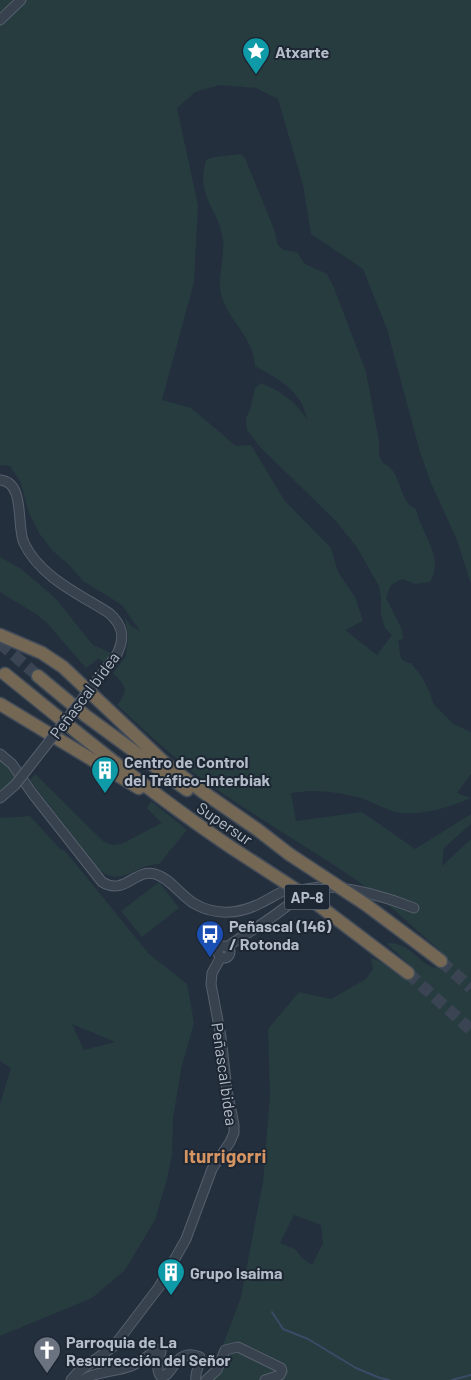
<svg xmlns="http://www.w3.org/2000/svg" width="471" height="1380" viewBox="0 0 471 1380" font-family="Barlow,sans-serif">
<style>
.green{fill:#263c3f;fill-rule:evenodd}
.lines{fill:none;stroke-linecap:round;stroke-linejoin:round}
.stream{stroke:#394c67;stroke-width:2}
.highway-tunnel{stroke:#3a4453;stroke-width:12;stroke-dasharray:12 6;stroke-linecap:butt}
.minor-casing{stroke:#565f6c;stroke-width:11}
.highway-casing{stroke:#434c59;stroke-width:15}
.minor{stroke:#38414e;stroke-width:9}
.highway{stroke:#746855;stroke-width:12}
.minor-bridge-casing{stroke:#565f6c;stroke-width:11;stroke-linecap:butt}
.highway-bridge-casing{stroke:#434c59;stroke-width:15;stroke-linecap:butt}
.minor-bridge{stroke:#38414e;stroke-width:9}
.highway-bridge{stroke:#746855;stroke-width:12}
.labels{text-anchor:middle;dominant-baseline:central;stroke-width:4;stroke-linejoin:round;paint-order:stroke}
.shield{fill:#1d2633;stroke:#878f9c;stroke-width:1}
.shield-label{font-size:15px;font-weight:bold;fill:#b4bcc9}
.poi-label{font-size:16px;font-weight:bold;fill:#b4bcc9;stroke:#1d2633;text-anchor:start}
.street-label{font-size:16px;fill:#b4bcc9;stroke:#1d2633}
.quarter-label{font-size:19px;font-weight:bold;fill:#d59563;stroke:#1d2633}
</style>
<rect width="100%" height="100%" fill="#242f3e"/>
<!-- green -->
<g class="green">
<path d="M0,0H471V584L457,540L431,483L420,452L387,329L363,269L311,234L303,185L278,99L256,88L220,85L195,92L177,108L198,205L194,282L162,400L191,408L236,446L251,445L284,500L331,548L338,572L355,597L363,621L345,630L377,655L392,635L385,628L381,614V599L379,586L356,546L334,519L260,447L247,430L246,418L250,410L255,388L261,383L278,391L294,403L308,420C305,414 304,407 300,401C291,385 271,375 255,366C254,361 254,355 252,351C245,331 226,315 221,294C217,281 225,256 223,240C220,209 195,199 206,160L214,157L241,154L245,158L274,229L278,245L283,250L297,252L305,264L327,274L334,288L366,372L379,441V456L383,463L390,467L395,474L405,499L410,506L416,509C421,534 445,557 430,582L416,584L402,579L391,585L386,598L402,630L403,639L398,640C401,651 397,662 411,663L422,677L430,693L433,703L453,724L471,732V774L457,793L471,798C450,807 419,817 396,812C385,809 374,803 364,799C340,792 316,789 291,793L296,821L362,812L415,849L471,814V824L444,848L442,866L471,839V1380H210L241,1297L263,1182L270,1095L268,1029L299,992L331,999L366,979L373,969L371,958C387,962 393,975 406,979L413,971L411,966L386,943C414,942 417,966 438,968L444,961V954C415,929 387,902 356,880C303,843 246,812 194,773C167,752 142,728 117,705C129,690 126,686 113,673L126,656L128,637L125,617L131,626L140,631L122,605L83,581L69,565L53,551L39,533L29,513L20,481L10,466L0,465ZM294,1215L321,1225L323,1243L312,1265L302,1258L295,1249L280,1243Z"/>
<path d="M0,557L20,568L55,598L93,645L113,654L104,663L99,658L86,668L47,623L36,614L0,592Z"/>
<path d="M0,760L11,770L15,779L8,787L0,791Z"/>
<path d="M35,774L103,841L112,845L121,844L162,823L147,808L151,801L187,830L159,864C134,864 122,889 98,869L30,780Z"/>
<path d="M30,816L60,849L65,851L149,954L187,984L194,1023L182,1065L173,1118L172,1154L167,1179L155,1220L125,1270L92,1298L0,1336V1104L11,1068L0,1061V818ZM72,1024L115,1042L84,1050Z"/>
<path d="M159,882L179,908L142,937L121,911Z"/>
</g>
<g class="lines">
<!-- stream -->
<g class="stream">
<path d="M272,1312L283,1329L308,1339L356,1368L380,1378L389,1380"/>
<path d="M452,1380L471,1375"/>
</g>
<!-- highway-tunnel -->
<g class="highway-tunnel">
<path d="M0,643L38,676"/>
<path d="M441,961L471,988"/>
<path d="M408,973L471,1030"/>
</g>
<!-- minor casing -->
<g class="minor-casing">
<g id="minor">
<path d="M0,20L21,0"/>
<path d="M0,480C26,482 16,527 24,543C40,577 79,594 109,613C124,626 125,639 116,656"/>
<path d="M0,754L12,764L32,793L102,882C125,896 135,868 155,874C170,878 181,896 195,904C216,916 240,914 261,903C273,897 282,890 295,887L300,890C299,904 241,936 227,947"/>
<path d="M0,798L15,785"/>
<path d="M300,890C308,889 315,887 323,887C349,886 389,898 414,908"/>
<circle cx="224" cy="952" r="6"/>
<path d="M71,1380L79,1371L114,1346L159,1287L186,1239L212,1169L230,1142L234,1133V1125L227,1090L221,1037L211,984L212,973L221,957"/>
<path d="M82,1380C97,1371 115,1372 131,1366C141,1362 149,1355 157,1349L161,1351C159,1360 155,1369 161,1377C175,1375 174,1347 200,1357C201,1365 194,1372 196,1380"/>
<path d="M206,1380L217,1370L225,1350L238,1347L281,1368L282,1371L280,1375L265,1380"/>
</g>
</g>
<!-- highway casing -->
<g class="highway-casing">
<g id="highway">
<path d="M0,635L42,653L63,667L166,764L203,792L258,830L289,854"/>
<path d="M5,674C79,734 153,795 232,848"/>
<path d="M38,676L86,716L187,790"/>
<path d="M0,704L139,788"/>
<path d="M416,942L441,961"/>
<path d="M379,951L408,973"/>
</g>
</g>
<!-- minor -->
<use href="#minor" class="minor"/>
<!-- highway -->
<use href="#highway" class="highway"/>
<!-- minor-bridge casing -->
<g class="minor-bridge-casing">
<path id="minor-bridge" d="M15,785L116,656"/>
</g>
<!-- highway-bridge casing -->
<g class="highway-bridge-casing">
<g id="highway-bridge">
<path d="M232,848L309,898L379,951"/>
<path d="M289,854L365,904L416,942"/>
</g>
</g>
<!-- minor-bridge -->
<use href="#minor-bridge" class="minor-bridge"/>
<!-- highway-bridge -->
<use href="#highway-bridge" class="highway-bridge"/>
</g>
<!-- icons -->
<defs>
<g id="sight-pin" transform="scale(1.4375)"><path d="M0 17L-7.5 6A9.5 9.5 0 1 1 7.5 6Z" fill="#0f9aa8" stroke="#1d2633"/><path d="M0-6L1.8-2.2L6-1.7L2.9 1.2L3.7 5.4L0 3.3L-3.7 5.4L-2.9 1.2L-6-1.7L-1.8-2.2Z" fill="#fff"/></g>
<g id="building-pin" transform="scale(1.4375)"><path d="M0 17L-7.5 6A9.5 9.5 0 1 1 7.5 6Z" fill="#0f9aa8" stroke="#1d2633"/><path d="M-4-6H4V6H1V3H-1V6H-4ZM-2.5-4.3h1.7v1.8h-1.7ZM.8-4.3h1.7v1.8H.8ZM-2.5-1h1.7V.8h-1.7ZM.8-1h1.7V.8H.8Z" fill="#fff"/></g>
<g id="bus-pin" transform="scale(1.4375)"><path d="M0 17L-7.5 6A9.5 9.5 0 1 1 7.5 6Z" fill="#1a4fb4" stroke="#1d2633"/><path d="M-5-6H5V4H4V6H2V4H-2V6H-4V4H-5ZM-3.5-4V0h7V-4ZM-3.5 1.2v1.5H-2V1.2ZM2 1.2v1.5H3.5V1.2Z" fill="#fff"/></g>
<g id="church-pin" transform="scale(1.4375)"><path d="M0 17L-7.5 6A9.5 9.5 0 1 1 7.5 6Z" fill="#6b7280" stroke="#1d2633"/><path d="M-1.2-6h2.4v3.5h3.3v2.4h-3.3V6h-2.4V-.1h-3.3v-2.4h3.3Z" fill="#fff"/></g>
</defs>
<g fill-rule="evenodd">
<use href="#sight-pin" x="256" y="51"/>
<use href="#building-pin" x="105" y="770"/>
<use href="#bus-pin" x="210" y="934"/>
<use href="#building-pin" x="171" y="1272"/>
<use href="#church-pin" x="47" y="1350"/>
</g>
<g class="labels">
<!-- shield labels -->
<rect class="shield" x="284.5" y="884.5" width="45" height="25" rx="4"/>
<g class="shield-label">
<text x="307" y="897">AP-8</text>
</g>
<!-- poi labels -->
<g class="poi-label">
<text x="275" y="51">Atxarte</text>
<text x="124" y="761">Centro de Control<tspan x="124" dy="18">del Tráfico-Interbiak</tspan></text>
<text x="229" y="925">Peñascal (146)<tspan x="229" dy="18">/ Rotonda</tspan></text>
<text x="190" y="1272">Grupo Isaima</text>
<text x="66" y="1341">Parroquia de La<tspan x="66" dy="18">Resurrección del Señor</tspan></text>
</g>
<!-- street labels -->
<g class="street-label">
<text transform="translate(84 695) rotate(-53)">Peñascal bidea</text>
<text transform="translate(225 823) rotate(34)">Supersur</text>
<text transform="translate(225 1074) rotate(82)">Peñascal bidea</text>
</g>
<!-- quarter labels -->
<g class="quarter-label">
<text x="225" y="1155">Iturrigorri</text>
</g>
</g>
</svg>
